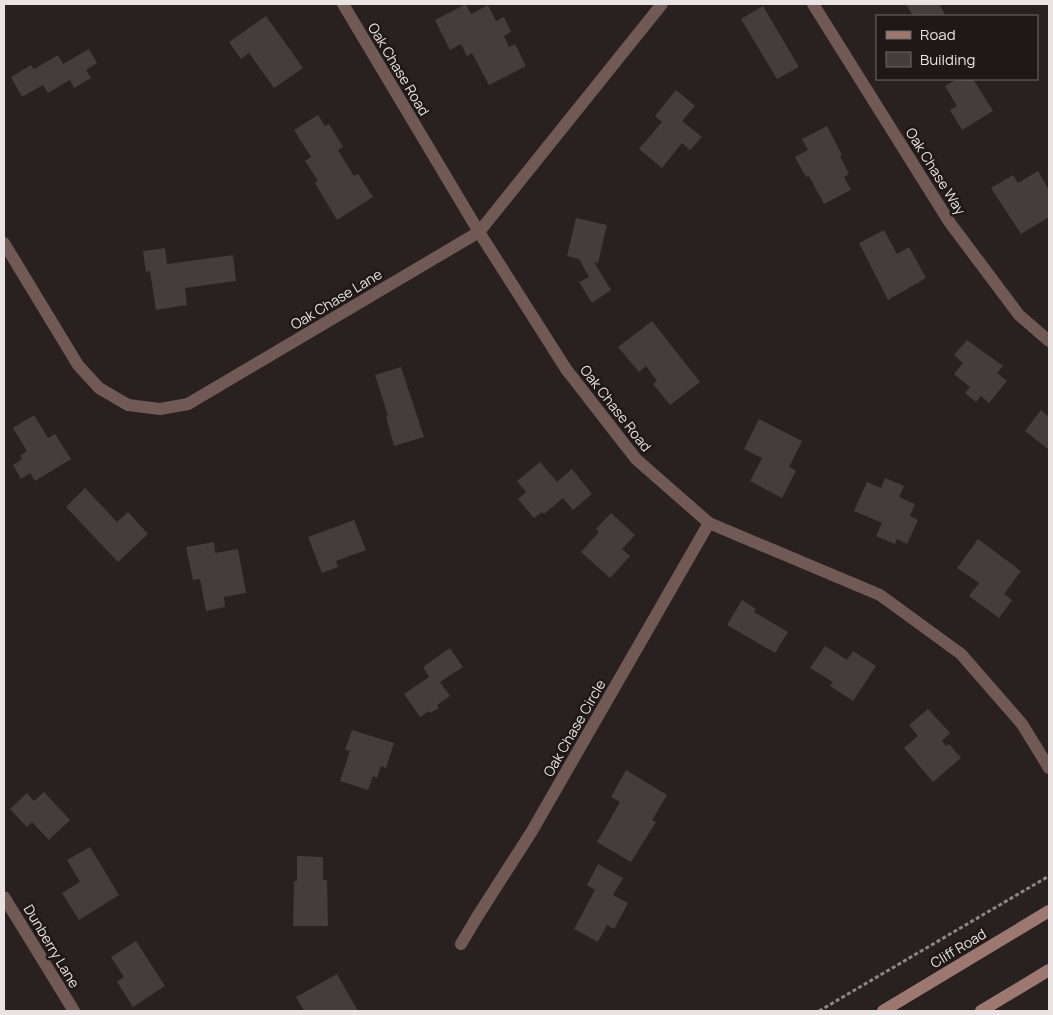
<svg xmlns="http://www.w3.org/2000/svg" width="1053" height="1015" viewBox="0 0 1053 1015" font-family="Manrope,sans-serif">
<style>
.building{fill:#443d3c}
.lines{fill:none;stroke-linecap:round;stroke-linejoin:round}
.path{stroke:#8c8685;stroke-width:3;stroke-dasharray:4 2.5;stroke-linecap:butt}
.street{stroke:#715955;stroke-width:12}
.secondary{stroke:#9d7870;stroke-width:12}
.labels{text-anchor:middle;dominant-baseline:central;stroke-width:5;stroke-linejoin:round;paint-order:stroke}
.street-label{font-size:14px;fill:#e9e4e3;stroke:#1e1817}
</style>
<rect width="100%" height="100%" fill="#282120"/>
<!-- building -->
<g class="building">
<path d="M466,4L471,14L488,5L496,21L504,17L511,32L504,36L509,47L515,44L526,66L489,85L472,53L467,56L461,44L450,50L435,20Z"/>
<path d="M906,4H939L946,16H913Z"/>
<path d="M763,6L799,67L777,79L741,19Z"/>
<path d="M266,16L303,68L274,88L249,53L241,59L229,42Z"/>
<path d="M89,49L97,63L86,70L91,78L74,88L70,80L48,93L43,85L22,97L11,77L31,65L34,69L58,55L63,64Z"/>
<path d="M957,79H973L993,111L962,130L950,110L957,106L945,86Z"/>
<path d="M676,90L695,106L682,121L702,137L690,150L682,143L662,168L639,149L662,122L655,116Z"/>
<path d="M318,115L325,126L329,124L343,147L338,150L354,176L358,174L373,197L337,220L315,183L318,181L305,161L311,157L294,130Z"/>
<path d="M827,126L842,155L840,156L849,174L844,177L851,190L824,204L809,176L806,177L795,157L808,150L802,139Z"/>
<path d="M1038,171L1049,190V217L1021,234L991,188L1013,175L1018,183Z"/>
<path d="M576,218L607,225L598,263L594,262L611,290L592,303L579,282L589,277L579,259L567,256Z"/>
<path d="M884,230L897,254L909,247L926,278L888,300L859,243Z"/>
<path d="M165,248L167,264L233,255L236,281L185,288L187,305L156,310L150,271L146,272L143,251Z"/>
<path d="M652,321L700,382L670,405L653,384L657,381L646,366L639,372L618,347Z"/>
<path d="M967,340L1003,366L997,373L1007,381L989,403L981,396L976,402L965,393L970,387L954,374L963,363L954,355Z"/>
<path d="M401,367L424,437L394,446L386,417L388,416L375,375Z"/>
<path d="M1041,410L1049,417V450L1025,431Z"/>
<path d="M34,415L48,438L55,434L71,459L35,481L30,473L21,479L13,465L22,459L20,456L27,451L13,428Z"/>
<path d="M759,419L802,441L789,467L796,471L782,498L750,481L762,458L744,449Z"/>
<path d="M540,462L557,482L572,469L592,494L573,510L563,498L544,514L542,512L534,518L518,499L526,492L517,481Z"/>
<path d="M885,478L904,486L899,497L915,504L910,516L918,520L907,544L897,539L895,544L876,536L882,523L854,511L867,482L881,488Z"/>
<path d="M85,488L117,522L128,512L148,534L118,562L66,507Z"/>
<path d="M611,513L635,535L622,549L630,556L610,578L581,552L599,532L596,529Z"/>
<path d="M354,520L366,550L336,561L338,567L322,573L308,537Z"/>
<path d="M978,539L1021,571L1004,594L1012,600L999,618L969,596L979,583L957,568Z"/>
<path d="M214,542L215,553L238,549L246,593L224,597L225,607L206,611L200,579L193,580L186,547Z"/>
<path d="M742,600L756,609L754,612L788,632L775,653L727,625Z"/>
<path d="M825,646L847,660L853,651L876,666L853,701L830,686L833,682L810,668Z"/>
<path d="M450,648L463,667L440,682L450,696L437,705L439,708L430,713L429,711L420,717L404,694L429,677L423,667Z"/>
<path d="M928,709L950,733L942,741L946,746L949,744L961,758L933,782L904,748L918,736L909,725Z"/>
<path d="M352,730L394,743L386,768L381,766L377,778L373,776L368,790L340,781L350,751L345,750Z"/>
<path d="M626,770L667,795L652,820L656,822L631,862L597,842L620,802L611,797Z"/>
<path d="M44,792L70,820L49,840L32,822L27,827L10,809L27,793L34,801Z"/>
<path d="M90,847L119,895L79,920L62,893L80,882L67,860Z"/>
<path d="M297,856L323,857V880H327L328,926H293L294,881H297Z"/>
<path d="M598,864L623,878L613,895L628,903L614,929L607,925L598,942L574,929L595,890L587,885Z"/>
<path d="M136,941L165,986L133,1007L117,982L124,977L111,957Z"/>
<path d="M337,974L358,1011H304L296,997Z"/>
</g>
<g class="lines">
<!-- path -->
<path class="path" d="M819,1011L1049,876"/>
<!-- street -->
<g class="street">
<path d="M343,4L479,232L566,369L636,459L709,523L880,595L961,654L1022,724L1049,768"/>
<path d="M813,4L950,223L1019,315L1049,341"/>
<path d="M4,243L78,365L99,388L128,405L160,409L188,404L479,232L662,4"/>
<path d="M4,897L74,1011"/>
<path d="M461,944L477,917L532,831L709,523"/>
</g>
<!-- secondary -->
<g class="secondary">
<path d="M883,1011L1049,911"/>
<path d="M981,1011L1049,970"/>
</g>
</g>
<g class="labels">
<!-- street labels -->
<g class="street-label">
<text transform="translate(399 69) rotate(59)">Oak Chase Road</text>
<text transform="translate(936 171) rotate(58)">Oak Chase Way</text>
<text transform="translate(336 299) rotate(-31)">Oak Chase Lane</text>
<text transform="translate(616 408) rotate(52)">Oak Chase Road</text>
<text transform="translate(574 728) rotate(-60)">Oak Chase Circle</text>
<text transform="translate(52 946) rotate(59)">Dunberry Lane</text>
<text transform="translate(958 948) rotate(-31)">Cliff Road</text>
</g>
</g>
<!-- border -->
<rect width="1053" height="1015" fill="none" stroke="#e9e4e3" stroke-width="10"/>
<!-- legend -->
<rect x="876" y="15" width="162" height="65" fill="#1e1817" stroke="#6f6a69"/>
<rect x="886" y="31" width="25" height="8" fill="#9d7870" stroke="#6f6a69"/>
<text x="920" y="40" font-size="15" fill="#e9e4e3">Road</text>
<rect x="886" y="52" width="25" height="15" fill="#443d3c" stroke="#6f6a69"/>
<text x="920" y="65" font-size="15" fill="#e9e4e3">Building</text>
</svg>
